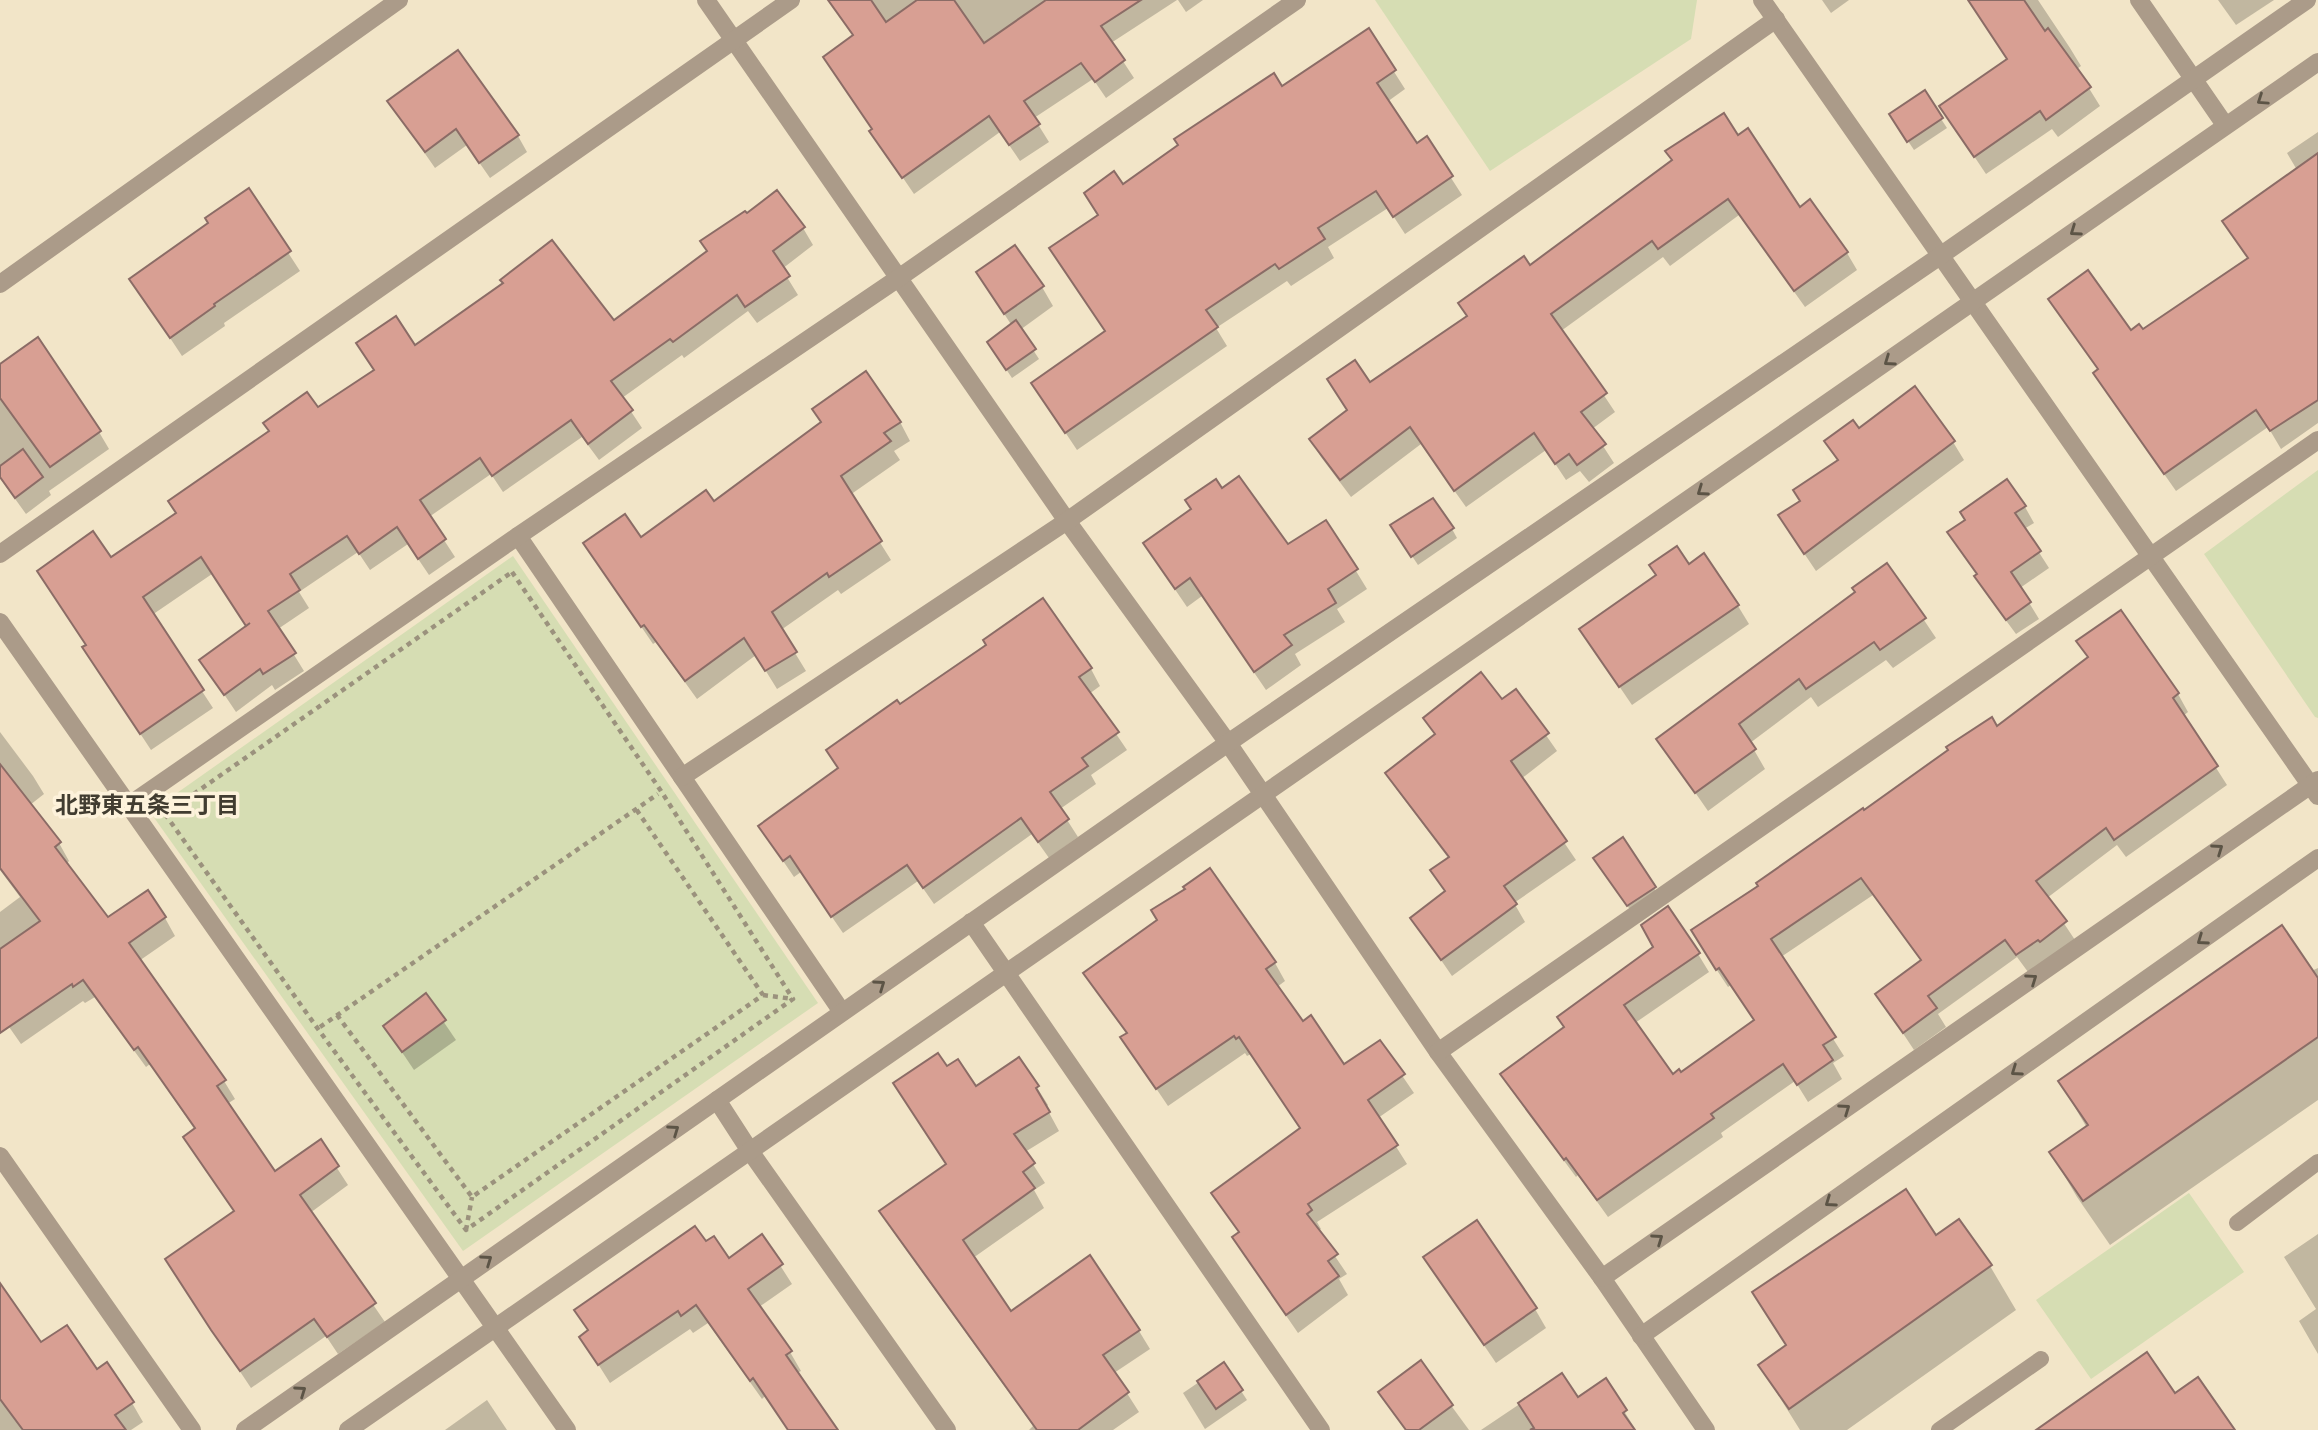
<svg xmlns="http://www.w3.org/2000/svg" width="2318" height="1430" viewBox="0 0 2318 1430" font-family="Jost,'Noto Sans JP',sans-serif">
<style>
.green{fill:#d6ddb3}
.shadow{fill:#0003}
.building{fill:#d89f93;stroke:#8b6c66;stroke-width:2}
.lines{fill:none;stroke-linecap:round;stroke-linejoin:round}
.path{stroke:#9b927d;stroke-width:4.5;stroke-dasharray:5 5;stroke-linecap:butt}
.service{stroke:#ab9b89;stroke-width:16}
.minor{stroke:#ab9b89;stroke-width:18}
.oneway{stroke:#5c5446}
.labels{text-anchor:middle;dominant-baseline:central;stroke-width:7;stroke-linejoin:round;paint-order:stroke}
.neighbourhood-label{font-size:23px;font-weight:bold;fill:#413c30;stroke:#fdf2db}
</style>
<rect width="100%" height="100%" fill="#f2e5c8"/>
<!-- green -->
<g class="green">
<path d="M1375,0H1697L1691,39L1490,171Z"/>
<path d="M2318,470V718L2315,717L2204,554Z"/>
<path d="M513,556L818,1003L463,1251L150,812Z"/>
<path d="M2189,1193L2244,1272L2091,1379L2036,1300Z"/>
</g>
<!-- shadow -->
<g class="shadow">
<path d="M851,0H1177L1111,43L1134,78L1106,98L1093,79L1034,118L1049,142L1020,161L1000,132L914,194L871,131L873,130L854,37L837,10Z"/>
<path d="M1178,0H1203L1186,12Z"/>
<path d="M1822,0H1849L1831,13Z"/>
<path d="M1968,0H2038L2070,48L2081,66L2077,69L2100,106L2058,137L2052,129L1986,174L1941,107L2008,60Z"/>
<path d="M2218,0H2274L2236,25Z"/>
<path d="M1368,31L1405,89L1387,102L1416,146L1426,139L1462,195L1405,234L1388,208L1328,247L1334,258L1291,286L1287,281L1216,328L1227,346L1077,450L1033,384L1106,332L1051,249L1099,216L1122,187L1282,88Z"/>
<path d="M1924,93L1947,128L1914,150L1896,123Z"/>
<path d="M389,102L518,136L527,152L490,178L467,145L435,168Z"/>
<path d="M2318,132V423L2281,449L2268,427L2176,491L2106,391L2099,371L2051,300L2130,333L2143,331L2249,259L2224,221L2297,170L2287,153Z"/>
<path d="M1737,137L1799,209L1847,253L1857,270L1805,307L1739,215L1670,266L1663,257L1561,331L1615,412L1592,429L1614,463L1589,482L1580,471L1566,480L1546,450L1466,507L1421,444L1351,497L1321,457L1311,440L1349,411L1370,385L1468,317L1530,267Z"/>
<path d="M248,191L300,271L224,323L225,326L182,356L131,279L210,224Z"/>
<path d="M803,228L813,245L782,269L798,295L757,323L748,311L684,358L682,355L622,398L642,428L599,460L582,437L503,492L491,474L429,517L455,557L429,575L408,544L370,570L358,552L299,592L309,608L278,629L304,671L275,690L272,685L236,712L201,660L247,627L212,574L152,615L213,708L151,750L95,665L87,646L39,572L111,560L178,514L317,410L375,372L358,344L415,348L613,322Z"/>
<path d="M978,273L1042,287L1053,306L1020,330L1039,359L1012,378L994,351L1012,326Z"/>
<path d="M0,366L99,432L109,449L49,491L51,495L26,514L0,478Z"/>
<path d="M900,422L910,441L894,451L900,460L850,495L891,560L841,594L838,590L781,630L806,671L777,689L756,655L697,699L656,642L653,644L585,544L640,539L714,503Z"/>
<path d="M1858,430L1953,442L1964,460L1816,571L1791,534L1801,502L1838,462L1826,442Z"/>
<path d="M1222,490L1287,547L1326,522L1367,589L1337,609L1345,622L1295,654L1301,665L1266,690L1202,596L1187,607L1157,563L1193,510Z"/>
<path d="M2025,507L2034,523L2024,529L2049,568L2020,588L2039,619L2016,634L1985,592L1976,576L1978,575L1949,533Z"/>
<path d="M1452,529L1457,538L1418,565L1398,535Z"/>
<path d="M1887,565L1936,638L1893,668L1886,660L1818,707L1811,697L1750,743L1765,769L1708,811L1658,739L1857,592Z"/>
<path d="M1689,566L1738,606L1749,624L1632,705L1593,648Z"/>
<path d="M2121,612L2178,694L2188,712L2183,716L2227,785L2126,857L2117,845L2047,898L2075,940L2028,972L2017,957L1938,1014L1946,1027L1914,1050L1877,994L1922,962L1873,895L1781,957L1844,1056L1833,1063L1842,1079L1808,1102L1795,1081L1721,1133L1723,1137L1608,1217L1578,1175L1576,1177L1513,1092L1502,1074L1698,954L1709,972L1635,1023L1672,1076L1681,1074L1755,1022L1731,985L1728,987L1703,949L1760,887L1864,812L1997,729L2088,658L2079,642Z"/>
<path d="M1091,669L1100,686L1089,694L1127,750L1091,775L1096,784L1060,809L1078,837L1049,858L1032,834L934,904L918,881L843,933L801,872L794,877L760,827L839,770L900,707Z"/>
<path d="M1515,691L1557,751L1521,779L1576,860L1514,903L1525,922L1452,976L1412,918L1446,893L1449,859L1397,790L1387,773L1436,736L1425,718L1502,701Z"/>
<path d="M0,732L33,776L44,794L30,805L59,843L69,861L66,864L107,919L147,892L165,918L175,936L139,961L224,1081L235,1099L227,1104L275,1173L320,1142L348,1185L310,1213L385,1322L338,1354L326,1336L251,1388L177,1277L235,1213L185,1137L195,1130L150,1064L146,1067L95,997L85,1003L83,1001L21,1044L0,1014V912L20,897L0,870Z"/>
<path d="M1600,868L1654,888L1659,897L1634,915Z"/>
<path d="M1275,963L1285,981L1277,987L1303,1023L1344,1066L1379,1042L1414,1093L1378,1118L1407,1164L1317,1222L1321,1229L1318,1231L1347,1274L1339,1279L1348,1295L1298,1333L1245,1256L1234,1238L1240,1234L1213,1193L1301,1129L1251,1054L1247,1056L1245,1053L1168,1106L1122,1038L1127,1034L1085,974Z"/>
<path d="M2318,968V1100L2110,1245L2077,1197L2051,1153L2087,1128L2060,1082Z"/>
<path d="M426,996L456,1040L414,1070L385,1027Z"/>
<path d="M1019,1059L1048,1105L1046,1107L1059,1131L1025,1152L1045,1183L1034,1190L1044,1208L973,1258L1011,1313L1139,1331L1150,1349L1114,1373L1139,1412L1113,1430H1029L1033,1426L892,1230L881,1211L947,1165V1069L976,1089Z"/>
<path d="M2318,1234V1354L2299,1321L2316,1309L2284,1257Z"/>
<path d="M762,1237L792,1284L759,1307L790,1352L801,1371L797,1373L835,1430H788L765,1396L762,1399L708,1323L693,1333L690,1329L610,1383L581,1337L705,1244L728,1260Z"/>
<path d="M1935,1238L1990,1266L2016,1310L1847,1430H1800L1760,1366L1787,1347L1755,1292Z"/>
<path d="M1437,1276L1535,1309L1546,1328L1496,1363Z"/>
<path d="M0,1286L41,1344L97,1371L132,1403L143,1422L131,1430H0Z"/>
<path d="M1420,1363L1469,1430H1405L1381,1392Z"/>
<path d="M1224,1365L1247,1400L1205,1429L1183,1393Z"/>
<path d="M1561,1376L1578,1400L1605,1381L1636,1430H1481Z"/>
<path d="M487,1400L507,1430H445Z"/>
</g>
<!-- building -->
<g class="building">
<path d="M828,0H871L886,22L917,0H954L984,43L1046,0H1141L1101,26L1125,60L1095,82L1081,63L1024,101L1040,124L1009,145L989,116L902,178L869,131L872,129L823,57L853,35Z"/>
<path d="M1968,0H2024L2045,31L2048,28L2091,87L2046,120L2040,111L1974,157L1939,106L2007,59Z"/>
<path d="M1369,28L1396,70L1377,83L1417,143L1427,136L1453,176L1393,217L1376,191L1318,228L1325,239L1279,269L1275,264L1206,310L1218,327L1065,433L1031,383L1105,331L1049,248L1098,215L1084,193L1114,171L1123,184L1178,145L1174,139L1274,73L1282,86Z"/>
<path d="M458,50L519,135L479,163L456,129L425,152L387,101Z"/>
<path d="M1925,90L1943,118L1907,142L1889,114Z"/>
<path d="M1724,113L1738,135L1748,128L1800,207L1810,199L1848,252L1794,291L1728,199L1658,249L1652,241L1551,314L1607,393L1581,412L1606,444L1577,465L1569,454L1555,464L1534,433L1454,491L1410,427L1340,480L1309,439L1347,410L1327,379L1355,360L1370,382L1467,316L1458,303L1524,256L1530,265L1672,160L1665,151Z"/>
<path d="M2318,153V400L2270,431L2256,410L2164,474L2093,373L2098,369L2048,299L2088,270L2131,330L2139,324L2143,329L2248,258L2222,221Z"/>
<path d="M249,188L291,251L214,304L215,306L170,338L129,279L208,223L205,218Z"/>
<path d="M777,190L805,227L773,251L790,276L745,307L737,295L673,342L670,339L611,381L633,410L588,444L571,420L492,476L480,458L420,500L446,539L418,559L397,527L359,554L347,536L290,574L300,590L268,611L296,653L263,674L260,669L224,695L199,660L250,623L246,626L201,557L143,597L204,690L140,734L82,647L86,645L37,571L93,531L111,557L176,513L168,501L269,431L263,423L307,392L318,407L374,370L356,343L396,316L415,345L503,283L500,280L552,240L614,320L707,251L700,241L745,211L747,213Z"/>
<path d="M1015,245L1044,286L1004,314L976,272Z"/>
<path d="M1016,320L1036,349L1006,370L987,342Z"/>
<path d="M38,337L101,431L50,467L0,398V364Z"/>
<path d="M866,371L901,422L884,433L891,441L841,476L882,541L829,577L827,573L772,612L797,652L765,671L744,638L685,681L644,625L641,627L583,543L625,514L641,537L706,490L714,501L821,422L812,409Z"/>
<path d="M1915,386L1955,441L1804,554L1778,515L1800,501L1793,490L1838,460L1824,441L1853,420L1859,428Z"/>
<path d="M23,449L43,477L15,498L0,477V466Z"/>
<path d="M1239,476L1288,544L1326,520L1358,569L1328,589L1336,603L1284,635L1292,645L1254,672L1190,578L1175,589L1143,543L1191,509L1185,500L1216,479L1222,488Z"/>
<path d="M2007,479L2026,506L2015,513L2041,551L2011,572L2031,602L2006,620L1974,576L1977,574L1947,532L1965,520L1960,512Z"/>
<path d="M1433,498L1454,528L1411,557L1390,525Z"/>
<path d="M1677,546L1689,564L1704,553L1739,605L1619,687L1579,629L1656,575L1649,565Z"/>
<path d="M1887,563L1926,618L1880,650L1874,642L1806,689L1799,679L1739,724L1756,749L1695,793L1656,739L1855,592L1852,588Z"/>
<path d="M1043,598L1092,668L1079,677L1119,732L1082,758L1088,766L1050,792L1069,819L1038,842L1021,818L923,888L907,865L831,917L790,856L783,861L758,826L838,768L826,750L897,700L900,704L986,645L983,640Z"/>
<path d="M2121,610L2179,693L2173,698L2218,766L2114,840L2106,828L2036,881L2067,921L2040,942L2038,940L2016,955L2005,940L1928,996L1937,1008L1903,1033L1875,994L1921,960L1861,878L1771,939L1836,1037L1823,1045L1833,1060L1797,1085L1783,1064L1711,1114L1714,1118L1597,1200L1566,1158L1564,1160L1500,1074L1564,1027L1557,1017L1653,947L1641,925L1668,906L1700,953L1624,1005L1673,1074L1679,1069L1681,1072L1754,1020L1719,968L1716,970L1691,930L1758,886L1756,883L1863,808L1864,810L1948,750L1946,747L1992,717L1997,726L2088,657L2076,641Z"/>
<path d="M1481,672L1502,699L1516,689L1549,733L1511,761L1567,841L1504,886L1517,904L1441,960L1410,918L1445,891L1430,870L1449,857L1385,773L1435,734L1423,718Z"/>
<path d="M0,764L61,842L55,847L108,917L148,890L166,917L129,943L226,1080L217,1086L275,1171L321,1139L339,1166L300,1195L376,1303L327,1337L314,1319L240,1371L211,1330L165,1259L234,1211L183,1137L195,1128L138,1047L134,1050L83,980L73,987L72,984L0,1033V949L40,921L0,868Z"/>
<path d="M1623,837L1656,887L1627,906L1593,858Z"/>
<path d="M1210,868L1276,962L1266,969L1303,1021L1311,1015L1344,1064L1380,1040L1405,1074L1368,1100L1398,1145L1308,1204L1312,1210L1307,1214L1338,1254L1328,1261L1339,1276L1286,1315L1232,1237L1239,1232L1211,1193L1300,1128L1239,1037L1236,1039L1234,1036L1156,1089L1120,1037L1127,1033L1083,973L1157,920L1151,910L1185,889L1183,887Z"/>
<path d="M2282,925L2318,978V1037L2083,1201L2049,1152L2088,1125L2058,1081Z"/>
<path d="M426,993L446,1020L402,1052L383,1026Z"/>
<path d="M938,1053L947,1066L958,1059L976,1086L1019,1057L1039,1086L1036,1088L1050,1112L1014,1134L1035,1163L1023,1172L1035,1188L963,1240L1011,1311L1090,1255L1140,1330L1103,1355L1129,1392L1078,1430H1037L879,1211L946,1164L893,1083Z"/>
<path d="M1906,1189L1936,1235L1959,1219L1992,1265L1789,1409L1758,1365L1786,1345L1752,1292Z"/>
<path d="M1477,1220L1537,1308L1484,1345L1423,1257Z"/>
<path d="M695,1226L706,1241L714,1236L729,1258L762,1234L783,1264L748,1289L792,1351L786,1355L838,1430H788L753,1378L750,1381L696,1305L681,1316L678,1311L598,1365L579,1337L588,1330L574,1310Z"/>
<path d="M0,1283L41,1342L67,1325L97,1369L107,1362L134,1402L115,1415L126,1430H23L0,1399Z"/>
<path d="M2147,1352L2175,1393L2198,1377L2235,1430H2036Z"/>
<path d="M1421,1360L1453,1405L1419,1430H1406L1378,1392Z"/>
<path d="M1224,1362L1243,1390L1216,1409L1197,1381Z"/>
<path d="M1562,1373L1578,1397L1606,1378L1627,1410L1623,1413L1635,1430H1530L1534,1428L1518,1403Z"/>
</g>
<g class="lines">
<!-- path -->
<g class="path">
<path d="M512,572L661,791L793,999L466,1230L318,1029L165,814Z"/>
<path d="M763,995L793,999"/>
<path d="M337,1015L472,1197L763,995L636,809"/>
<path d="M320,1027L658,794"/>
<path d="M466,1230L472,1197"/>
</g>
<!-- service -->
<g class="service">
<path d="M2237,1223L2318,1162"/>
<path d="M1939,1430L2041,1359"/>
</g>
<!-- minor -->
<g class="minor">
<path d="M706,0L1067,521L1228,743L1438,1052L1602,1278L1706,1430"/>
<path d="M1762,0L2318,796"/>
<path d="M2139,0L2225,125"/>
<path d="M0,284L399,0"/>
<path d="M518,536L842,1012"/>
<path d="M0,554L791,0"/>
<path d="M0,622L567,1430"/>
<path d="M682,777L1067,521L1776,19"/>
<path d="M128,806L518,536L900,277L1297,0"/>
<path d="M971,922L1321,1430"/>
<path d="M1438,1052L2318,440"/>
<path d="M717,1100L750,1151L947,1430"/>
<path d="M0,1156L192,1430"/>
<path d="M1602,1278L2318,780"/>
<path d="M1641,1336L2318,858"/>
<path d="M245,1430L1228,743L1940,256L2307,0"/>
<path d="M348,1430L2318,62"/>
</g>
</g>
<!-- one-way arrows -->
<defs><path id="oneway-chevron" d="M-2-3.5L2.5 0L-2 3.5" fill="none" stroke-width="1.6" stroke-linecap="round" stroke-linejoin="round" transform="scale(1.75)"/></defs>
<g class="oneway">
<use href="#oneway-chevron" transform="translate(2262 100) rotate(146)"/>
<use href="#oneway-chevron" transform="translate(2075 231) rotate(145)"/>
<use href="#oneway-chevron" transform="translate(1889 361) rotate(145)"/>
<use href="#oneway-chevron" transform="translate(1702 491) rotate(145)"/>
<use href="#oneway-chevron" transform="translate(2218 849) rotate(-35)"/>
<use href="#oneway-chevron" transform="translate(2202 940) rotate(145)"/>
<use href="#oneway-chevron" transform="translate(2032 979) rotate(-35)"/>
<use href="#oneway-chevron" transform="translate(880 985) rotate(-35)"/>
<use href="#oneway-chevron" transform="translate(2016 1071) rotate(145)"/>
<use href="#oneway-chevron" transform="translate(1845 1109) rotate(-35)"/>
<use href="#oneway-chevron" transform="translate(674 1130) rotate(-35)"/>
<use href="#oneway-chevron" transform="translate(1830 1202) rotate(145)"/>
<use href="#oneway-chevron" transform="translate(1658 1239) rotate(-35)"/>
<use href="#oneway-chevron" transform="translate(487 1260) rotate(-35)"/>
<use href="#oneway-chevron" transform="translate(301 1391) rotate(-35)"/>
</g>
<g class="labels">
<!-- neighbourhood labels -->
<g class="neighbourhood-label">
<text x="147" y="805">北野東五条三丁目</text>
</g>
</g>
</svg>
